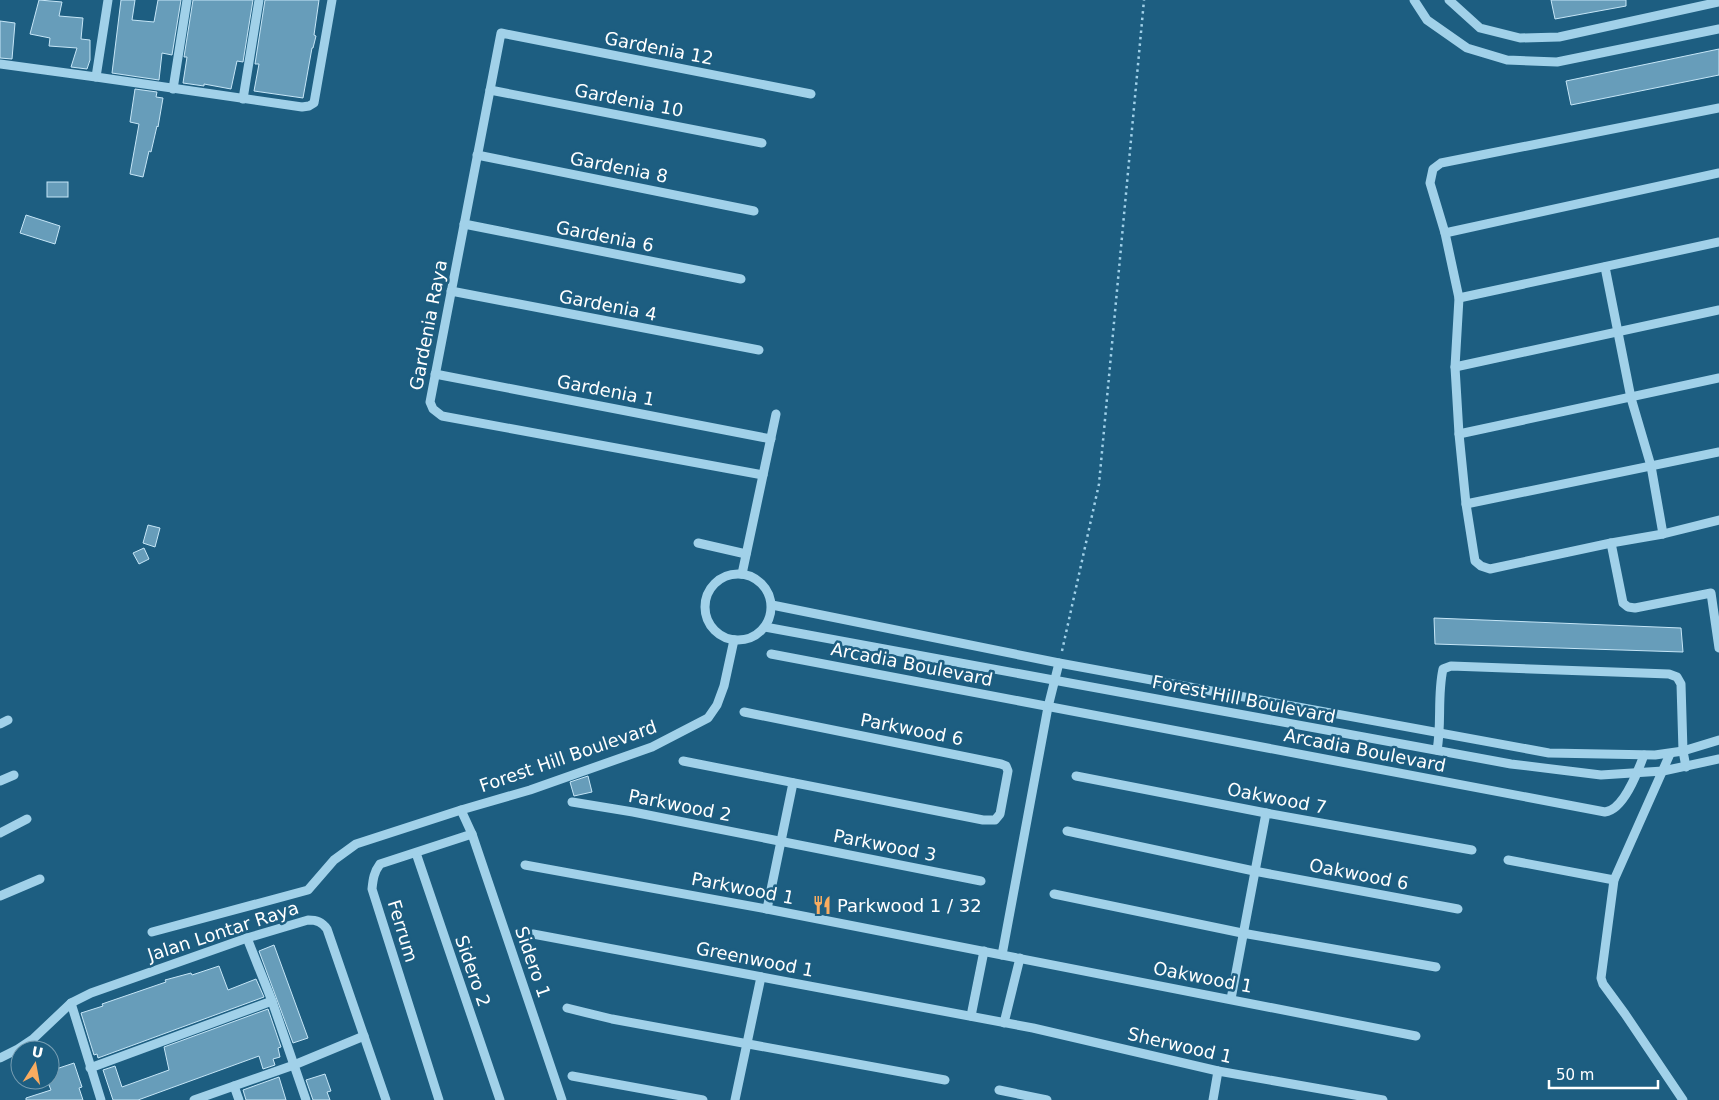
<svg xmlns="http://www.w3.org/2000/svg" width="1719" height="1100" viewBox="0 0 1719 1100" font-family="'DejaVu Sans',sans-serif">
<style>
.building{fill:#679dba;stroke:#c6e6f7}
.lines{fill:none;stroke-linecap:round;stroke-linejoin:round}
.path{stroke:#a1d1e9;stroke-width:2.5;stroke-dasharray:2.5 4;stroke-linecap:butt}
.minor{stroke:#a1d1e9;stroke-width:9}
.labels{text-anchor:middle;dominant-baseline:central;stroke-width:5;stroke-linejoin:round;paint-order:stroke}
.street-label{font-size:18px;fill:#fff;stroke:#1d5e81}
.poi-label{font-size:18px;fill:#fff;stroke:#1d5e81;text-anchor:start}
</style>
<rect width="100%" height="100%" fill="#1d5e81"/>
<!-- building -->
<g class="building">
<path d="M39,0L62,2L59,16L83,18L81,39L90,40V60L87,69L71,67L77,48L49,46L50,38L30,34Z"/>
<path d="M121,0H135L132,20L154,22L158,0H181L172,55L162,53L159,80L112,73Z"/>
<path d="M193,0H253L243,62L237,61L231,89L204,84V86L183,83L187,57H184Z"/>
<path d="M265,0H319L314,35L316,36L313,48H312L303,98L254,91L259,64H255Z"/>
<path d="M1551,0H1626V6L1555,19Z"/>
<path d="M0,21L15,23L12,59L0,58Z"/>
<path d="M1719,49V75L1571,105L1566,81Z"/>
<path d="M135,89L157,92L156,97L163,98L158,127L157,126L151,152L149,151L143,177L130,174L139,124L130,122Z"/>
<rect x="47" y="182" width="21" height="15"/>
<path d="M26,215L60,226L55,244L20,233Z"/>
<path d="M148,525L160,528L155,547L143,543Z"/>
<path d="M144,548L149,559L139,564L133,553Z"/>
<path d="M1434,618L1681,628L1683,652L1435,644Z"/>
<path d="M588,776L592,792L574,796L570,782Z"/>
<path d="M274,945L308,1038L293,1043L259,951Z"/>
<path d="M219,966L228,990L256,979L264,997L98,1058L97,1054L94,1055L81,1013L103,1006L102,1004L166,982L165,980L191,973L192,975Z"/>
<path d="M268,1009L281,1047L278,1048L280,1057L273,1059L275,1065L263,1069L259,1056L138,1100H113L103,1070L115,1066L122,1087L169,1070L164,1047Z"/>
<path d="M74,1063L82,1087L79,1088L83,1100H26V1098L51,1090L47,1080H50V1071Z"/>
<path d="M325,1074L331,1091L327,1092L330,1100H313L306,1080Z"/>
<path d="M279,1077L286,1100H246L243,1090Z"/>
</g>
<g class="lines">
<!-- path -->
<path class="path" d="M1062,651L1099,484L1144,0"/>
<!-- minor -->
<g class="minor">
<path d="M108,0L96,77L302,107L309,106L314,103L332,0"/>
<path d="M1414,0L1427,20L1467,48L1507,60L1557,62L1719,29"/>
<path d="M1449,0L1480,28L1520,38L1559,37L1719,2"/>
<path d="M0,64L96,77"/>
<path d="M173,89L187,0"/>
<path d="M490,90L762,143"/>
<path d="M243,99L259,0"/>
<path d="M1719,108L1441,163L1433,169L1430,183L1445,233L1459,298L1455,367L1459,434L1466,504L1475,561L1481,566L1490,569L1611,543L1623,603L1628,607L1635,608L1711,593L1719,648"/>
<path d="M477,155L754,211"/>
<path d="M464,224L741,279"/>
<path d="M1445,233L1719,173"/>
<path d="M1605,267L1631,398L1651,466L1663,534"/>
<path d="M451,291L759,350"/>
<path d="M1459,298L1719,242"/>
<path d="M1455,367L1719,310"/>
<path d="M435,374L771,439"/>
<path d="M1459,434L1719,378"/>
<path d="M763,475L442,416L433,409L430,402L501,33L811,94"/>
<path d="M1466,504L1719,452"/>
<path d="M698,543L746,554"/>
<path d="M1611,543L1663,534L1719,520"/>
<circle cx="738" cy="607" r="33"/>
<path d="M742,574L776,414"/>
<path d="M772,605L1059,663L1549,753L1655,755L1683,751L1719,740"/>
<path d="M765,627L1511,764L1601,775L1663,771L1719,759"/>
<path d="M771,654L1605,812C1624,810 1638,771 1644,755"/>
<path d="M0,724L8,720"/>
<path d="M1437,750C1442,724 1437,696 1443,669L1451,666L1669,674L1677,677L1681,684L1683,751L1686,767"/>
<path d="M1670,754L1614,880L1601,978L1603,984L1625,1014L1683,1100"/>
<path d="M683,761L983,820H995L1000,814L1008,771L1006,766L1001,764L744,712"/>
<path d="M1076,776L1266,813L1472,850"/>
<path d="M0,781L14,775"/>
<path d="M572,802L633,812L981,881"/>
<path d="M461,810L472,834L562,1100"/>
<path d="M1067,831L1254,871L1458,909"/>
<path d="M0,833L27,819"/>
<path d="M416,853L500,1100"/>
<path d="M1508,860L1614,880"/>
<path d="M525,865L767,909L1416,1036"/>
<path d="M1054,894L1242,933L1436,967"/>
<path d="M0,896L40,879"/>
<path d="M767,909L793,783"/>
<path d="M152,932L308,890L334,860L356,844L461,810L530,790L652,747L708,718L717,705L724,686L734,640"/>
<path d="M533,934L1033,1028L1218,1071L1383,1100"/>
<path d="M247,938L272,1001L306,1100"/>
<path d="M1002,955L1048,707L1059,663"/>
<path d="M1231,999L1266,813"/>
<path d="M71,1003L101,1100"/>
<path d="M567,1008L612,1019L945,1080"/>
<path d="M971,1016L984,951"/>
<path d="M1004,1023L1020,958"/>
<path d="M0,1058L18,1049L33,1039L71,1003L91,993L247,938L308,920C317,920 322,922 327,929L386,1100"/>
<path d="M90,1068L272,1001"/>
<path d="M572,1076L703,1100"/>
<path d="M234,1086L239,1100"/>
<path d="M999,1090L1047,1100"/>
<path d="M194,1100L294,1065L364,1036"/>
<path d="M439,1100L372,889C373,879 374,872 380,864L472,834"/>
<path d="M735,1100L761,977"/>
<path d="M1213,1100L1218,1071"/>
</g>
</g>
<!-- icons -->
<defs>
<g id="restaurant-bare" transform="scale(1.5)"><path d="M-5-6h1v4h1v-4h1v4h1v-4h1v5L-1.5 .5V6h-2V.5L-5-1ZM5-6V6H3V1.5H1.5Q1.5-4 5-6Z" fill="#f9ac60" stroke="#1d5e81" stroke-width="2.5" paint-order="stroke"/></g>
</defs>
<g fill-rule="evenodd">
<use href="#restaurant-bare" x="822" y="905"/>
</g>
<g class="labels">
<!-- street labels -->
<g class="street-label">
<text transform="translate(659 48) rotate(11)">Gardenia 12</text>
<text transform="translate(629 100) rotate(11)">Gardenia 10</text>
<text transform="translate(619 167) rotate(11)">Gardenia 8</text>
<text transform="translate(605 236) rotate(11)">Gardenia 6</text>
<text transform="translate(608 305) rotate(11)">Gardenia 4</text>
<text transform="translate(428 325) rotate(-79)">Gardenia Raya</text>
<text transform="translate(606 390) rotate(11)">Gardenia 1</text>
<text transform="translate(912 664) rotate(11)">Arcadia Boulevard</text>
<text transform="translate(1244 699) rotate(11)">Forest Hill Boulevard</text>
<text transform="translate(912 729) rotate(11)">Parkwood 6</text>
<text transform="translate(1365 750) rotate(11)">Arcadia Boulevard</text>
<text transform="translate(568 756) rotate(-19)">Forest Hill Boulevard</text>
<text transform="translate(1277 798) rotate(11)">Oakwood 7</text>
<text transform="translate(680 805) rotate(11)">Parkwood 2</text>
<text transform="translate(885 845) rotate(11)">Parkwood 3</text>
<text transform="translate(1359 874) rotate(11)">Oakwood 6</text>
<text transform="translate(743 888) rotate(11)">Parkwood 1</text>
<text transform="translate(223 931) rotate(-18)">Jalan Lontar Raya</text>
<text transform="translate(403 931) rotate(73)">Ferrum</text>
<text transform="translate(755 959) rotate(11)">Greenwood 1</text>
<text transform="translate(533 962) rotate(71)">Sidero 1</text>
<text transform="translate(473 971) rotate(71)">Sidero 2</text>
<text transform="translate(1203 977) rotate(11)">Oakwood 1</text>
<text transform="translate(1180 1045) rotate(13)">Sherwood 1</text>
</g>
<!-- poi labels -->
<g class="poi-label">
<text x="837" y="905">Parkwood 1 / 32</text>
</g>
</g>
<!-- north arrow -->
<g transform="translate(35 1065) rotate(11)"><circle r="24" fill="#1d5e81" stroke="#779eb3"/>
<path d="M0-4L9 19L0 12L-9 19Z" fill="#f9ac60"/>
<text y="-8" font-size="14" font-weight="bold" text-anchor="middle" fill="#ffffff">U</text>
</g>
<!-- scale -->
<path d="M1549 1080v8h109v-8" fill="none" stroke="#ffffff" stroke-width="2.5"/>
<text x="1556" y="1080" font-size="15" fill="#ffffff" stroke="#1d5e81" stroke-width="4" paint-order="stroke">50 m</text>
</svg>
